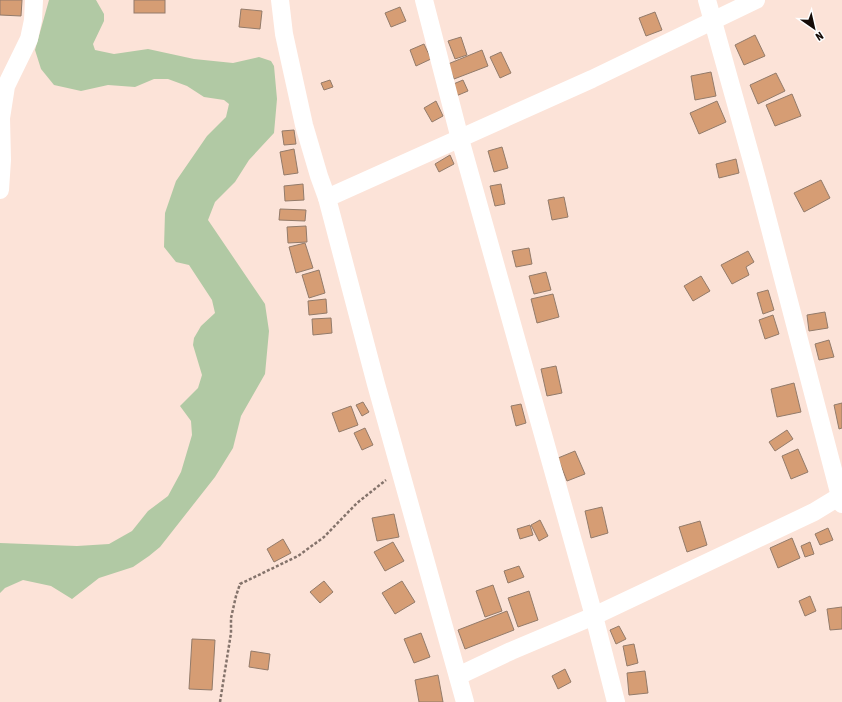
<svg xmlns="http://www.w3.org/2000/svg" width="842" height="702" viewBox="0 0 842 702" font-family="'Asap Condensed',sans-serif">
<style>
.green{fill:#b1c9a4}
.building{fill:#d69d74;stroke:#937b6a}
.lines{fill:none;stroke-linecap:round;stroke-linejoin:round}
.path{stroke:#84736b;stroke-width:2.5;stroke-dasharray:3 2;stroke-linecap:butt}
.minor{stroke:#fff;stroke-width:18}
</style>
<rect width="100%" height="100%" fill="#fce3d8"/>
<!-- green -->
<path class="green" d="M49,0H96L104,14V21L93,44L95,50L114,54L148,49L194,59L233,63L259,57L271,61L274,66L277,99L274,133L249,160L235,182L215,202L208,220L265,304L269,331L265,374L241,416L233,448L215,477L160,547L149,556L133,567L99,578L72,599L51,586L23,580L5,588L0,593V543L77,546L109,544L132,531L148,511L168,496L181,472L192,435L191,421L180,406L198,388L202,375L193,345L194,338L201,326L215,313L212,300L189,265L176,262L164,247L165,213L176,181L207,136L226,117L229,104L224,100L204,97L187,86L168,79H154L135,87L108,85L81,91L54,85L41,69L35,50Z"/>
<!-- building -->
<g class="building">
<path d="M0,0H22L21,16L0,15Z"/>
<rect x="134" y="0" width="31" height="13"/>
<path d="M400,7L406,21L391,27L385,13Z"/>
<path d="M241,9L262,11L260,29L239,27Z"/>
<path d="M655,12L662,30L646,36L639,18Z"/>
<path d="M755,35L765,56L744,65L735,45Z"/>
<path d="M461,37L467,55L455,59L448,41Z"/>
<path d="M424,44L431,59L416,66L410,50Z"/>
<path d="M482,50L488,66L454,79L448,64Z"/>
<path d="M501,52L511,73L500,78L490,57Z"/>
<path d="M711,72L716,96L695,100L691,76Z"/>
<path d="M776,73L785,91L758,104L750,85Z"/>
<path d="M330,80L333,87L324,90L321,83Z"/>
<path d="M463,80L468,91L456,96L451,85Z"/>
<path d="M792,94L801,116L775,126L766,105Z"/>
<path d="M436,101L443,116L432,122L424,108Z"/>
<path d="M717,101L726,122L699,134L690,113Z"/>
<path d="M294,130L296,144L284,145L282,131Z"/>
<path d="M502,147L508,168L494,172L488,151Z"/>
<path d="M294,149L298,173L284,175L280,152Z"/>
<path d="M450,155L454,164L439,172L435,164Z"/>
<path d="M736,159L739,173L719,178L716,164Z"/>
<path d="M821,180L830,198L804,212L794,193Z"/>
<path d="M303,184L304,200L285,201L284,186Z"/>
<path d="M501,184L505,204L495,206L490,186Z"/>
<path d="M564,197L568,217L552,220L548,200Z"/>
<path d="M280,209L306,210L305,221L279,220Z"/>
<path d="M306,226L307,242L288,243L287,227Z"/>
<path d="M305,243L313,268L296,273L289,247Z"/>
<path d="M529,248L532,264L516,267L512,251Z"/>
<path d="M748,251L754,262L746,267L749,275L732,284L721,265Z"/>
<path d="M319,270L325,293L309,298L302,275Z"/>
<path d="M546,272L551,290L534,294L529,276Z"/>
<path d="M701,276L710,291L693,301L684,286Z"/>
<path d="M768,290L774,310L763,314L757,293Z"/>
<path d="M553,294L559,317L537,323L531,299Z"/>
<path d="M326,299L327,313L309,315L308,301Z"/>
<path d="M825,312L828,328L809,331L807,315Z"/>
<path d="M773,315L779,334L765,339L759,320Z"/>
<path d="M331,318L332,333L313,335L312,319Z"/>
<path d="M829,340L834,357L819,360L815,344Z"/>
<path d="M556,366L562,393L547,396L541,369Z"/>
<path d="M794,383L801,412L777,417L771,389Z"/>
<path d="M363,402L369,412L362,416L356,405Z"/>
<path d="M842,403V428L839,429L834,405Z"/>
<path d="M521,404L526,423L516,426L511,406Z"/>
<path d="M351,406L358,425L339,432L332,413Z"/>
<path d="M365,428L373,445L362,450L354,433Z"/>
<path d="M787,430L793,439L775,451L769,442Z"/>
<path d="M798,449L808,472L791,479L782,456Z"/>
<path d="M575,451L585,474L567,481L558,458Z"/>
<path d="M602,507L608,533L591,538L585,511Z"/>
<path d="M394,514L399,537L377,541L372,518Z"/>
<path d="M540,520L548,536L539,541L531,525Z"/>
<path d="M700,521L707,545L687,552L679,527Z"/>
<path d="M530,525L533,535L520,539L517,529Z"/>
<path d="M828,528L833,540L820,545L815,534Z"/>
<path d="M792,538L800,558L778,568L770,548Z"/>
<path d="M283,539L291,553L274,562L267,549Z"/>
<path d="M393,542L404,561L385,571L374,552Z"/>
<path d="M810,542L814,554L805,557L801,546Z"/>
<path d="M519,566L524,577L508,583L504,571Z"/>
<path d="M324,581L333,592L320,603L310,592Z"/>
<path d="M402,581L415,602L395,614L382,593Z"/>
<path d="M493,585L502,611L485,617L476,591Z"/>
<path d="M529,591L538,620L518,627L508,598Z"/>
<path d="M810,596L816,611L805,616L799,601Z"/>
<path d="M842,607V629L830,630L827,609Z"/>
<path d="M507,611L514,630L465,649L458,630Z"/>
<path d="M619,626L626,639L616,644L610,630Z"/>
<path d="M421,633L430,657L414,663L404,639Z"/>
<path d="M192,639L215,640L212,690L189,689Z"/>
<path d="M634,644L638,663L627,666L623,646Z"/>
<path d="M251,651L270,654L268,670L249,667Z"/>
<path d="M565,669L571,682L558,689L552,676Z"/>
<path d="M645,671L648,693L629,695L627,673Z"/>
<path d="M438,675L443,702H419L415,680Z"/>
</g>
<g class="lines">
<!-- path -->
<path class="path" d="M220,702L231,633V618L236,596L240,584L298,556L324,537L357,503L386,480"/>
<!-- minor -->
<g class="minor">
<path d="M280,0L284,34L304,125L319,176L327,198"/>
<path d="M424,0L460,139L594,616L616,702"/>
<path d="M707,0L757,179L842,504"/>
<path d="M0,190L2,160L1,118L6,86L29,39L33,20L34,0"/>
<path d="M458,676L511,651L594,616L814,512L842,495"/>
<path d="M465,702L376,384L327,198L592,79L756,0"/>
</g>
</g>
<!-- north arrow -->
<g transform="translate(814 28) rotate(146)" stroke="#ffffff" stroke-width="3" paint-order="stroke">
<path d="M0-3L7 15L0 10L-7 15Z" fill="#160c08"/>
<text y="-6" font-size="11" font-weight="bold" text-anchor="middle" fill="#160c08">N</text>
</g>
</svg>
